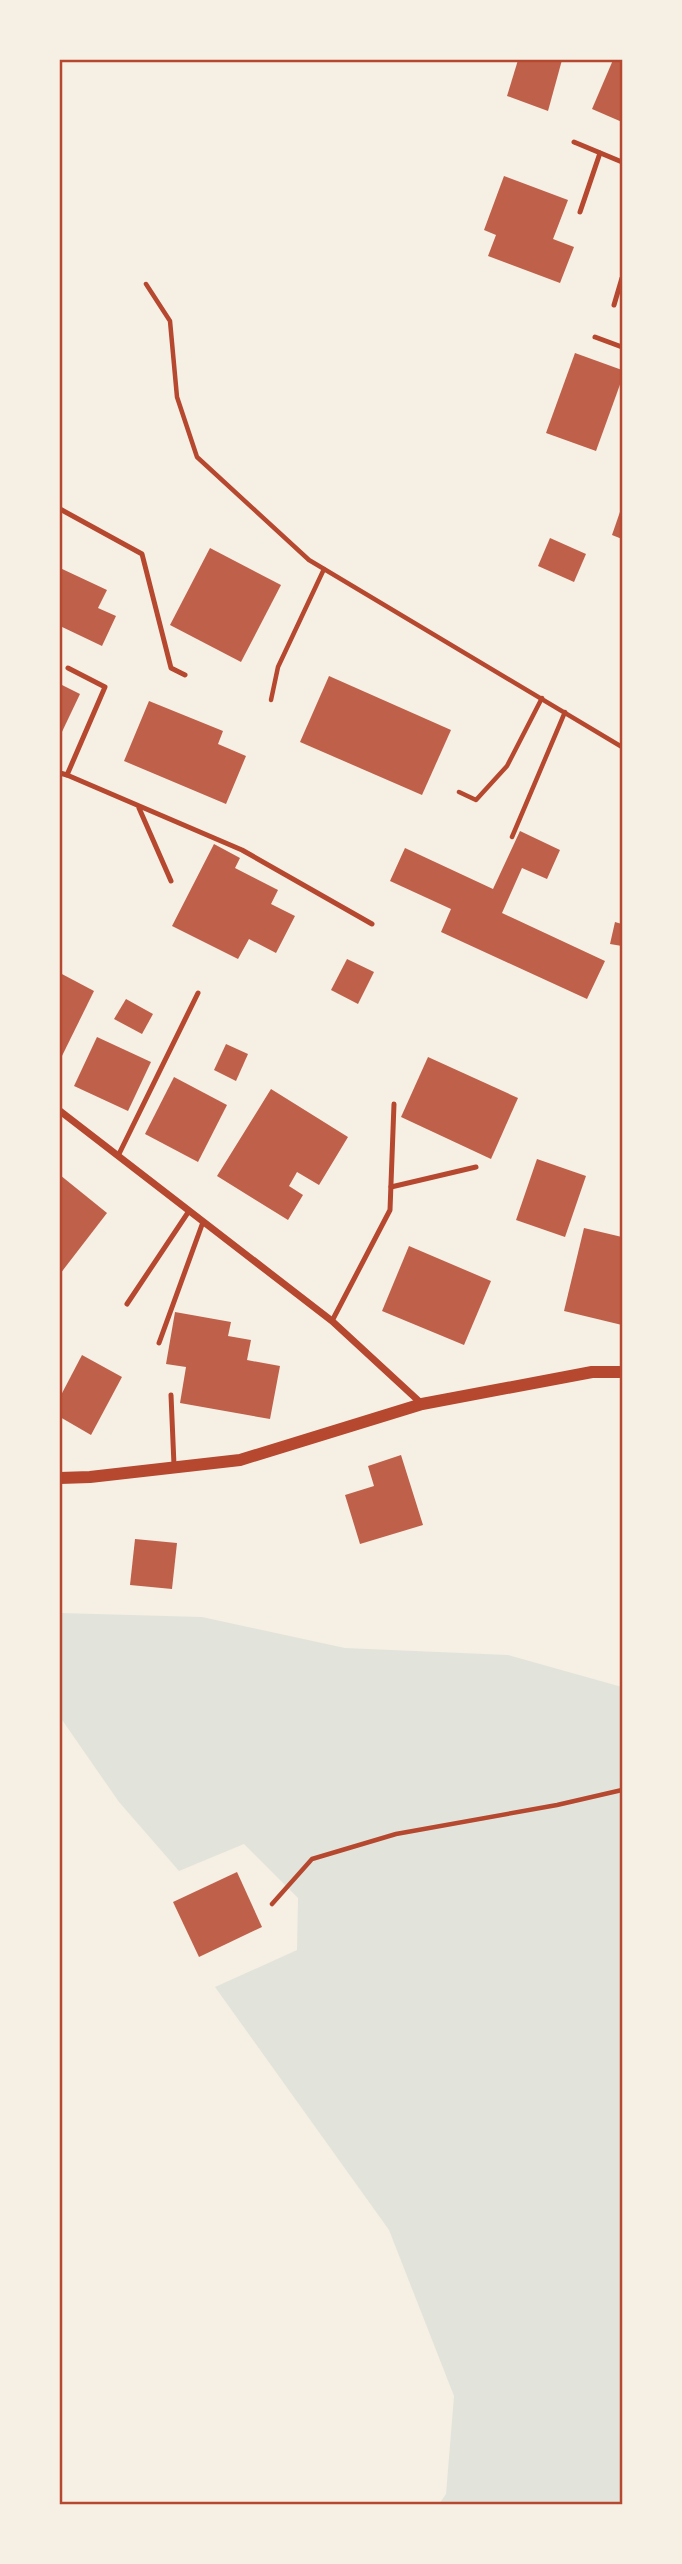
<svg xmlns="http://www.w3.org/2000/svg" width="682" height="2564" viewBox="0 0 682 2564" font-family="'Golos Text',sans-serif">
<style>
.green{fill:#e2e4dc}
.building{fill:#bf614a}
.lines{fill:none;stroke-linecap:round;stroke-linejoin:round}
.path{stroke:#b5482f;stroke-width:4.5}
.service{stroke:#b5482f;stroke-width:5}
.minor{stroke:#b5482f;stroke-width:7}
.tertiary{stroke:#b5482f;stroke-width:12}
.neatline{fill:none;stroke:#b5482f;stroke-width:2.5}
</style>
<rect width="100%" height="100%" fill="#f6efe4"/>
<!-- green -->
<path class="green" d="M60,1613L202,1617L345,1648L508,1655L622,1687V2504H439L446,2494L454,2396L389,2230L215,1987L297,1950L298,1898L244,1844L179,1871L119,1802L60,1717Z"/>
<!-- building -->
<g class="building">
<path d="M518,60H562L548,111L507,96Z"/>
<path d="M613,60H622V122L592,109Z"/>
<path d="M504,176L568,200L553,239L574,247L560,283L488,256L496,235L484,230Z"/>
<path d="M575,353L622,370V379L596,451L546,433Z"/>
<path d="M622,506V539L612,535Z"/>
<path d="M550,538L586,554L574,582L538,566Z"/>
<path d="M210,548L281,585L241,662L170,625Z"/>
<path d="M60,568L107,590L98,608L116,616L102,646L60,626Z"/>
<path d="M329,676L451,730L422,795L300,742Z"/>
<path d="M60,684L80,694L60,736Z"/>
<path d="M149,701L223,731L218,744L246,756L226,804L124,761Z"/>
<path d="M520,831L560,850L547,879L522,868L502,913L605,961L587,999L441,932L451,909L390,881L405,848L493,889Z"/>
<path d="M214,844L240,858L235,868L278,890L271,904L295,916L276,953L249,939L238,959L172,926Z"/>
<path d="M615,922L622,924V946L610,944Z"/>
<path d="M347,959L374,972L358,1004L331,990Z"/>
<path d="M60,973L94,991L60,1060Z"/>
<path d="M126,999L153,1014L142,1034L114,1019Z"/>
<path d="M97,1037L151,1062L128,1111L74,1086Z"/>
<path d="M226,1044L248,1054L236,1081L214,1070Z"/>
<path d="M428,1057L518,1098L491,1159L401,1117Z"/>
<path d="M174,1077L227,1105L198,1162L145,1134Z"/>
<path d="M271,1089L348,1137L319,1185L297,1172L289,1186L303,1195L288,1220L217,1176Z"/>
<path d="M537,1159L586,1176L565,1237L516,1220Z"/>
<path d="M60,1175L107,1213L60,1274Z"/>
<path d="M584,1228L622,1237V1325L564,1311Z"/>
<path d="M409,1246L491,1281L464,1345L382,1311Z"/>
<path d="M175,1312L231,1322L228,1336L251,1340L247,1360L280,1366L270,1419L180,1403L186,1367L166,1364Z"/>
<path d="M82,1355L122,1377L91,1435L60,1417V1397Z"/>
<path d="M401,1455L423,1525L360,1544L345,1495L374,1486L368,1466Z"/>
<path d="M135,1539L177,1543L172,1589L130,1585Z"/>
<path d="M237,1872L262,1927L199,1957L173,1902Z"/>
</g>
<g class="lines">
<!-- path -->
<g class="path">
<path d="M146,284L170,321L177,397L197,457L309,560L622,747"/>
<path d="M271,700L278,667L324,569"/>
<path d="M459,792L476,800L507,766L542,698"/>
<path d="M512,837L565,712"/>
<path d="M272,1904L312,1859L396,1834L557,1805L622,1790"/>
</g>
<!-- service -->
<g class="service">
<path d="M574,142L622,162"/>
<path d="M580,212L600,153"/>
<path d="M614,305L622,278"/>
<path d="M595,337L622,347"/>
<path d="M60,509L142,554L171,668L185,675"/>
<path d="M60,773L67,775L105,687L68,668"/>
<path d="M67,775L242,850L372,924"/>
<path d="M139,808L171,881"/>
<path d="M118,1156L198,993"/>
<path d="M391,1187L476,1167"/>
<path d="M127,1304L189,1211"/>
<path d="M332,1321L390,1210L394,1104"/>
<path d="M159,1343L203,1222"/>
<path d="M171,1395L174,1465"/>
</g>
<!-- minor -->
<path class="minor" d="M60,1111L332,1321L422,1404"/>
<!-- tertiary -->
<path class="tertiary" d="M60,1478L90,1477L240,1460L422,1404L592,1372H622"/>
</g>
<!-- border -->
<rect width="682" height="2564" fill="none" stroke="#f6efe4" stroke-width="122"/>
<rect x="61" y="61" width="560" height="2442" class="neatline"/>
</svg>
